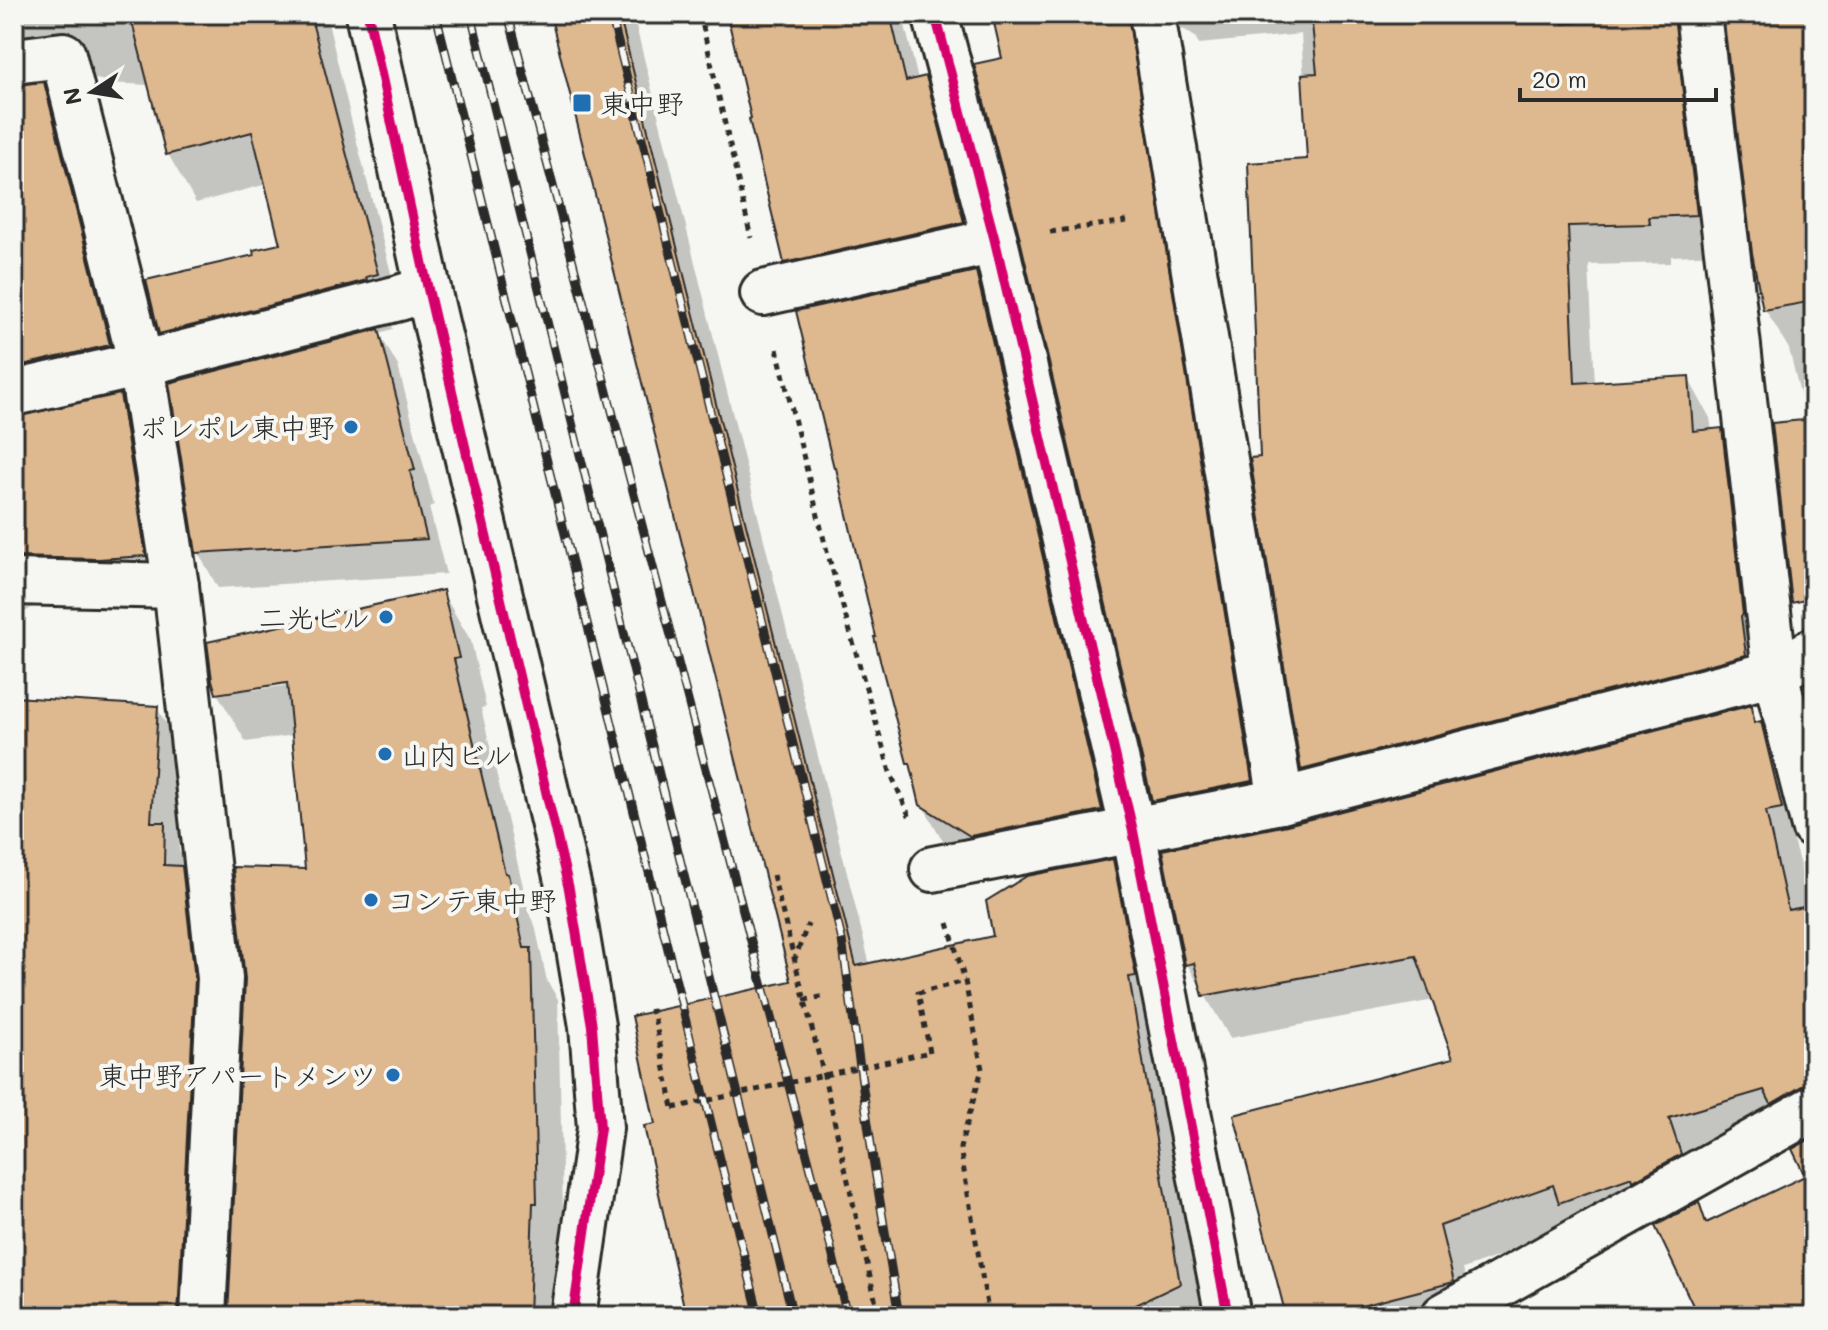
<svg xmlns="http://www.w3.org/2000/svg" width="1828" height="1330" viewBox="0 0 1828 1330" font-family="Mali,'Klee One',sans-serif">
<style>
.shadow{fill:#0003;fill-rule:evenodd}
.building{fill:#deb88f;stroke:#2b2b2b;stroke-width:2}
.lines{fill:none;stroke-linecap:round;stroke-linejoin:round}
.minor-casing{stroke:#2b2b2b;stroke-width:50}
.path{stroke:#2b2b2b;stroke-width:5;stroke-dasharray:6 6;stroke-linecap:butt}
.minor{stroke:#f6f6f2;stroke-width:44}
.rail-casing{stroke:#2b2b2b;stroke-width:9}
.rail{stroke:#f6f6f2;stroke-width:6;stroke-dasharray:18;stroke-linecap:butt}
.path-bridge{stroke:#2b2b2b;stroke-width:5;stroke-dasharray:6 6;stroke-linecap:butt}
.cycleway-casing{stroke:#f6f6f2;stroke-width:15}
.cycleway{stroke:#d6006c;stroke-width:10}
.poi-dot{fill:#1f6fb2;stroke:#f6f6f2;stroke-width:3}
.labels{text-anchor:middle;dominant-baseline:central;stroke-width:8;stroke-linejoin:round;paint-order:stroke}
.poi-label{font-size:28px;fill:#2b2b2b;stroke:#f6f6f2;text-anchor:start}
</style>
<rect width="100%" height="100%" fill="#f6f6f2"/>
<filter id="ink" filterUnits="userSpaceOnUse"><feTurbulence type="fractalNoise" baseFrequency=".0125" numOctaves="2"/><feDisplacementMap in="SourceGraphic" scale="16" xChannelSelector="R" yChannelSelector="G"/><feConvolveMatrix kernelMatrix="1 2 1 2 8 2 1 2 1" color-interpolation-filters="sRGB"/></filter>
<g filter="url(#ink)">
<!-- shadow -->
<g class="shadow">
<path d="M14,14H326L352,123L404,323L392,326L393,329L379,333L398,366L434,505L429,507L446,574L218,588L198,552L188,380L161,333L257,257L282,245L267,184L196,203L168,154L150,85L106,83L101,80L90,78L43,84L71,134L137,394L120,398L148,445L173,605L128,607L43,605L31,608L22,614L16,631L20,646L18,699L157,708L185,757L179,851L192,873L209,917L208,1316H14Z"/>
<path d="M552,14H633L870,965L995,937L1112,862L1140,910L1156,1026L1203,1316H688L658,1125L794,982Z"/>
<path d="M729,14H945L905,25L918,80L925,78L947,118L986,262L809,302L786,262Z"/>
<path d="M994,14H1814V558L1807,422L1789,349L1765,309L1727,30L1719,28V254L1671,256V263L1589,265L1595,384L1688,378L1710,418L1712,431L1718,430L1741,470L1767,694L1326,809L1303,769L1263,459L1309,161L1301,34L1199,44L1195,37L1185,30L1172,28L1274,821L1176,840L1154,800Z"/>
<path d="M975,273L996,309L1122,846L992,872L943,841L922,804L914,772L909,763Z"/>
<path d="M442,592L471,641L486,707L481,708L530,916L535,925L547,981L558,999L564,1251H560L557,1316H230L307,871L294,735L246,742L217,693ZM297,680V684L254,690V687Z"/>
<path d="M1768,752L1814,915V1316H1700L1658,1219L1576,1228L1463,1269L1475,1316H1288L1455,1060L1434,1000L1230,1038L1187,964ZM1789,1132L1799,1148L1808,1177L1709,1224L1696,1202L1705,1197L1692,1162Z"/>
</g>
<!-- building -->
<g class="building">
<path d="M130,14H310L378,274L366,277L367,280L159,334L146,280L254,255L253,250L280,244L252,132L166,155Z"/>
<path d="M550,14H619L856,966L993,936L986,901L1027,876L1113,859L1136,976L1129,977L1180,1284L1113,1316H686L644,1126L655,1124L632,1016L791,981Z"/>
<path d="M727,14H890L906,81L926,76L964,222L784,263L749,119L751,118Z"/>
<path d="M992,14H1128L1252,781L1152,801L1019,235L974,64L1002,58Z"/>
<path d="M1311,14H1562L1563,24L1652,14H1674L1697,215L1649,217L1650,224L1568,226L1575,383L1689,376L1693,431L1722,428L1743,615L1741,616L1746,655L1301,770L1250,458L1260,457L1248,163L1307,159L1302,74L1317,73Z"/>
<path d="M1723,14H1805L1807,27L1814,25V301L1763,310L1752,253Z"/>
<path d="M44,82L110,345L14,367V85Z"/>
<path d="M976,271L1102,810L970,836L920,805L910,763H907L874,637H876L836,468H834L796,311Z"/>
<path d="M379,329L415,470L410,471L427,539L196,553L169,383Z"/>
<path d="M120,394L146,556L99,559L14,557V417Z"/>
<path d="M1814,419V598L1792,603L1772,423Z"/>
<path d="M443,590L459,658L454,659L505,873L508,874L524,948H531L537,1203H533L529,1316H228L245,979L233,867L305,869L287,683L216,694L212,680L207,642Z"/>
<path d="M14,697L158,706L151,822H165L164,865L182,866L195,979L178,1316H14Z"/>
<path d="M1752,705L1754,723L1761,721L1782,808L1766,811L1788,910L1814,905V1083L1802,1086L1771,1104L1764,1090L1669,1118L1681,1154L1633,1181L1632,1177L1559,1203L1553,1185L1440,1226L1454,1282L1323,1316H1286L1234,1115L1453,1058L1416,956L1203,996L1194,963L1185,965L1162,850L1287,825Z"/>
<path d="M1814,1137V1316H1698L1655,1226L1699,1202L1706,1223L1805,1176L1792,1149Z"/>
</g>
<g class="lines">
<!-- minor casing -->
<g class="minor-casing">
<g id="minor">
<path d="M368,14L428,289L569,889L592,1026L600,1128L573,1316"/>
<path d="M935,14L995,241L1133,831L1228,1316"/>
<path d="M1152,14L1281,801"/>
<path d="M1698,14L1729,267L1775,673L1814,826"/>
<path d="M14,61L63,55L141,364L176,586L220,978L203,1316"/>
<path d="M763,293L995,241"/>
<path d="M14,393L141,364L399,298L428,289"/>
<path d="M14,582L176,586"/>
<path d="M933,869L1281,801L1775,673L1814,650"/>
<path d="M1444,1316L1814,1108"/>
</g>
</g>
<!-- path -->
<g class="path">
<path d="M700,14L751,238"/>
<path d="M1050,232L1127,221"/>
<path d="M777,349L825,544L890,772L911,820"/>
<path d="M773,875L824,1076L879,1316"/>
<path d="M948,923L965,981L982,1069L960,1148L989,1316"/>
<path d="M794,961L808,924"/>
<path d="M804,1000L826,996"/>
<path d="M649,1012L653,1011L673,1108"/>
<path d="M930,1052L918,993L965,981"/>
</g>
<!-- minor -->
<use href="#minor" class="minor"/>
<!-- rail casing -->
<g class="rail-casing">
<g id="rail">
<path d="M436,14L759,1316"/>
<path d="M471,14L793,1316"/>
<path d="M508,14L827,1231L847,1316"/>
<path d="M611,14L842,940L873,1159L899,1316"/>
</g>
</g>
<!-- rail -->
<use href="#rail" class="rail"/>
<!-- path-bridge -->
<path class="path-bridge" d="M673,1108L930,1052"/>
<!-- cycleway casing -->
<g class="cycleway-casing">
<g id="cycleway">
<path d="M368,14L428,289L569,889L592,1026L600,1128L573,1316"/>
<path d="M935,14L995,241L1133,831L1228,1316"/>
</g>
</g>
<!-- cycleway -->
<use href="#cycleway" class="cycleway"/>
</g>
</g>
<!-- markers -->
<g class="poi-dot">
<rect x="572" y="93" width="20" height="20" rx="4"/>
<circle cx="351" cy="427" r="8"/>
<circle cx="386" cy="617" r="8"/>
<circle cx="385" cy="754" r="8"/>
<circle cx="371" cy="900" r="8"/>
<circle cx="393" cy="1075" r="8"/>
</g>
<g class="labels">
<!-- poi labels -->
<g class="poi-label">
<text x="600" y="103">東中野</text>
<text x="335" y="427" text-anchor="end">ポレポレ東中野</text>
<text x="370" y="617" text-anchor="end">二光ビル</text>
<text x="401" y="754">山内ビル</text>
<text x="387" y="900">コンテ東中野</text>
<text x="377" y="1075" text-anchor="end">東中野アパートメンツ</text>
</g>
</g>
<!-- margin -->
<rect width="1828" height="1330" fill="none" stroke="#f6f6f2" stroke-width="48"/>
<rect x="24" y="24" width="1780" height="1282" fill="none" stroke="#2b2b2b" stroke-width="3" filter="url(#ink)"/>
<!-- north arrow -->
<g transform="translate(92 92) rotate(258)" stroke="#f6f6f2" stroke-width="6" paint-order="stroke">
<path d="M0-6L14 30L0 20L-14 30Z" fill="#2b2b2b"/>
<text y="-12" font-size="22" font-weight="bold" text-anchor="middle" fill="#2b2b2b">N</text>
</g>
<!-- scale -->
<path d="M1520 88v12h196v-12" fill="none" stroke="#2b2b2b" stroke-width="4"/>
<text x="1532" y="88" font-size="24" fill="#2b2b2b" stroke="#f6f6f2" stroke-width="6" paint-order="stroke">20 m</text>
</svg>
